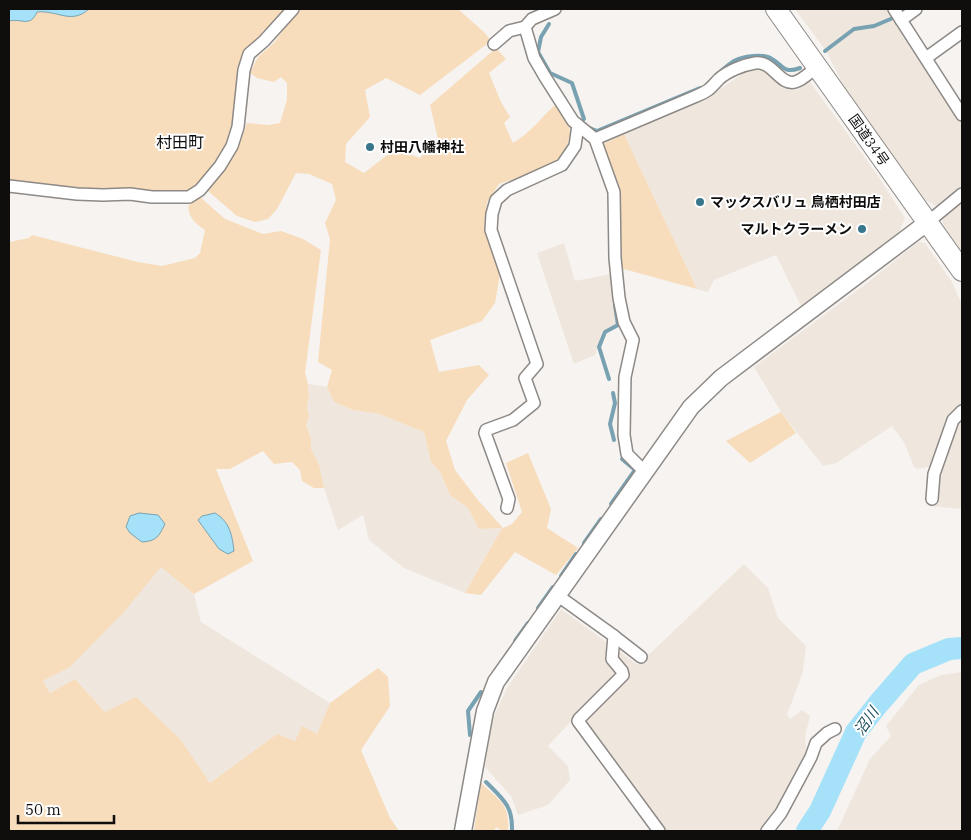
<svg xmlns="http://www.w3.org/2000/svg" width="971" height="840" viewBox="0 0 971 840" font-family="'IBM Plex Serif','Noto Sans JP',serif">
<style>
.built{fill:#efe7de}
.green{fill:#f7ddbc}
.water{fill:#a5e1f8;stroke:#78a2b2}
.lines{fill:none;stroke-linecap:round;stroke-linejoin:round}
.stream{stroke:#78a2b2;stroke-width:4}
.river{stroke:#a5e1f8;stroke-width:22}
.street-casing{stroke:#8c8986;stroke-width:14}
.secondary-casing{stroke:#8c8986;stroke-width:19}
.highway-casing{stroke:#8c8986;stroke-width:22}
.street{stroke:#fff;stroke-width:11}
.secondary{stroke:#fff;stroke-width:16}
.highway{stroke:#fff;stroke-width:20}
.poi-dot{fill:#37768b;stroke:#fff;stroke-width:2}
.labels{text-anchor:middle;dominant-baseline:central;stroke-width:4;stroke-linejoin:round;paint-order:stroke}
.street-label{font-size:14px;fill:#0f0e0d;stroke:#fff}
.poi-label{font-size:14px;font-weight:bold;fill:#0f0e0d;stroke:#fff;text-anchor:start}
.water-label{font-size:15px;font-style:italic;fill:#1d4f5f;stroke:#fff}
.quarter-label{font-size:16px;fill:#0f0e0d;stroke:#fff}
</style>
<rect width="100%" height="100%" fill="#f6f3f0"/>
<!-- built -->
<g class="built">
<path d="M795,9H888L962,125V186L942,204L936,206L925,200L846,90L826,51Z"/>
<path d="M756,69L764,71L787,90H797L810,82L876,173L905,218L898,235L802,308L776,255L714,280L708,292L697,289L624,134L707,98L745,72Z"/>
<path d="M962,201V253L944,228L942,219Z"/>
<path d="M918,242L925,243L952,282L962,305V509L929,506L926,482L929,467L917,469L914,467L904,442L892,426L836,463L823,466L781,412L754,367L867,283Z"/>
<path d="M564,243L575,281L611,274L620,323L602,332L595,355L574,364L537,253Z"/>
<path d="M308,384L327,387L334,402L353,410L379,414L424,432L431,462L440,472L450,495L468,508L479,529L502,528L465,593L404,568L369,540L363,515L338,530L324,488L319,464L311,449V438L306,424L309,416L307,406L309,396Z"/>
<path d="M744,564L768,588L778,618L806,646L803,672L787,715L790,719L802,710L810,716L805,737L807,753L778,813L761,831H663L584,723L586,715L572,720L548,746L568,766L570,780L548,805L518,815L511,796L485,767L492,721L507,688L561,609L638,665Z"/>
<path d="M161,566L194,594L201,622L330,703L317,734L295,741L277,734L210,783L181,740L105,712L75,679L50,693L43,681L70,667Z"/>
<path d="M962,672V831H837L870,759L891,736L886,726L919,685L941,675Z"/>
</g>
<!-- green -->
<g class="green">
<path d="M9,9H285L278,18L263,31L239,68V83L230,133L224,150L212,169L199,184L188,190L175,194L102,191L9,182Z"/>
<path d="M298,9H425L427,10L429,9H458L485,33L491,41L420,95L386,78L365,90L370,117L346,144L345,162L364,173L395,149L420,158L438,139L430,105L496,48L506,59L489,73L501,102L510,117L504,123L513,143C530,133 541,118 555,105L561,109L571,132L566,148L557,160L531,173L499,184L487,202L484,229L500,274L495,303L482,321L430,340L439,372L479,365L489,375L467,400L446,441L455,470L477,499L503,528L512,524L522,512L506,463L528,453L551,509L547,528L578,548L556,575L515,552L481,595L465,593L502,528L479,529L468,508L450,495L440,472L431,462L424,432L379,414L353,410L334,402L327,387L332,370L318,362L330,239L325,223L336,200L332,184L309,174L296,173L277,209L268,219L255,222L237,216L208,191C226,168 238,151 247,123L268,125L280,123L287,100V83L281,77L274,82L257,78L250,73L258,57L274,43Z"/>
<path d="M624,134L697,289L620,268L603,144Z"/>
<path d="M200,197L225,219L263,234L281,231L303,239L321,250L305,373L308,384L309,396L307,406L309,416L306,425L311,438V449L319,464L324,488H314L302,481L300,470L292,462L274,464L263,451L230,469H216L253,561L194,594L161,567L123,613L70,667L43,681L50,693L75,679L105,712L136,697L181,740L210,783L277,734L295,741L302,726L317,734L330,703L378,668L388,677L390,706L361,750L390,818L399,831H9V242L29,238L32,235L138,262L162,266L195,258L200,253L205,230C195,223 189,218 188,206Z"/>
<path d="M781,412L796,433L750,463L726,441Z"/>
<path d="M481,783C499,800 510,804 508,831H502L496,827L494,831H474Z"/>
</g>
<!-- water -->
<g class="water">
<path d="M9,9H89C71,25 58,10 37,12C30,28 22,18 9,21Z"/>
<path d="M139,513L158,515L165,524C159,536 157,541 142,542L130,533L126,527L130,516Z"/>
<path d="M215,513C230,522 232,535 234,551L228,554L219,549L198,520L202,516Z"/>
</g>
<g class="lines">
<!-- stream -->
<g class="stream">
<path d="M549,24L541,37L538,52L550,73L572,83L584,119"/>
<path d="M825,51L854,29L874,26L893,18"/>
<path d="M721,71C725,68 729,64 734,61C742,56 764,53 772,59C784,66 783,74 800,68"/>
<path d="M587,127L597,131L700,88"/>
<path d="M609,379L599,347L605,332L618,325L615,305"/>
<path d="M613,393L615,403L610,424L614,440"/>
<path d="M611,504L635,470L622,459"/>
<path d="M584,543L601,519"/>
<path d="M561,576L576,554"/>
<path d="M538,608L553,587"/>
<path d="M515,641L528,623"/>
<path d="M470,735L468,711L481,692"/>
<path d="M486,782C503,799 513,806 512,831"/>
</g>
<!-- river -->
<path class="river" d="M807,831L820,811L856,732L879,703L913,664L949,649L962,648"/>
<!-- street casing -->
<g class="street-casing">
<g id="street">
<path d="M894,9L962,115"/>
<path d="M901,20L916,9"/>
<path d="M525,27L534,58L545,77L573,121L595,139L614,192L615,258L619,298L624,322L633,340L625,377L624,435L627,454L645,472"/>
<path d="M494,44L509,31L525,27L532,19L555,9"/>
<path d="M926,58L962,32"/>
<path d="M595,139L694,97C699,95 704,93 708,90C712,87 716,82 719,79C728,71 743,65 755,63C772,60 780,86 795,82C803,80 810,72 817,67"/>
<path d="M9,186L77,194L103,195L130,194L152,197H189L200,190L220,166L232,146L238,127L244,70L249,54L264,41L293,9"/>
<path d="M928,222L962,194"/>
<path d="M932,499L934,474L953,420L962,411"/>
<path d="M507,508L509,499L485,433L486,430L513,420L534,403L525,378L537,364L491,230L492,214L496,200L507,190L562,165L575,146L578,125"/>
<path d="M557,595L614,636L641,657"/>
<path d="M614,636L612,659L622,671L623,675L579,719L578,721L659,831"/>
<path d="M767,831L781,813L811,757L816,743L827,733L835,729"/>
</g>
</g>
<!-- secondary casing -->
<g class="secondary-casing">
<path id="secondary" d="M463,831L485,711L496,682L691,407L721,378L928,222"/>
</g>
<!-- highway casing -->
<g class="highway-casing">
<path id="highway" d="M776,9L962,271"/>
</g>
<!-- street -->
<use href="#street" class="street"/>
<!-- secondary -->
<use href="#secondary" class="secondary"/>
<!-- highway -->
<use href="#highway" class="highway"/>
</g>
<!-- markers -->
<g class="poi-dot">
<circle cx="370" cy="147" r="5"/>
<circle cx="700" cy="202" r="5"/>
<circle cx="862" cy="229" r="5"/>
</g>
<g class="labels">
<!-- street labels -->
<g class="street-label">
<text transform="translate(869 140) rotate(55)">国道34号</text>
</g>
<!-- poi labels -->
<g class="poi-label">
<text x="380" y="147">村田八幡神社</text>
<text x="710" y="202">マックスバリュ 鳥栖村田店</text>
<text x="852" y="229" text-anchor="end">マルトクラーメン</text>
</g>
<!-- water labels -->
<g class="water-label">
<text transform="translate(866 721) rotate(-55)">沼川</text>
</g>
<!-- quarter labels -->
<g class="quarter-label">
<text x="180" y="142">村田町</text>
</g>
</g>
<!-- border -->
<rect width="971" height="840" fill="none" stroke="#0f0e0d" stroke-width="20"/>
<!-- scale -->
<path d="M18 815v8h96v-8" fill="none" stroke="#0f0e0d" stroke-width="2.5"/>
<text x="25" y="815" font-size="15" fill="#0f0e0d" stroke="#ffffff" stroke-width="4" paint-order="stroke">50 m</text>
</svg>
